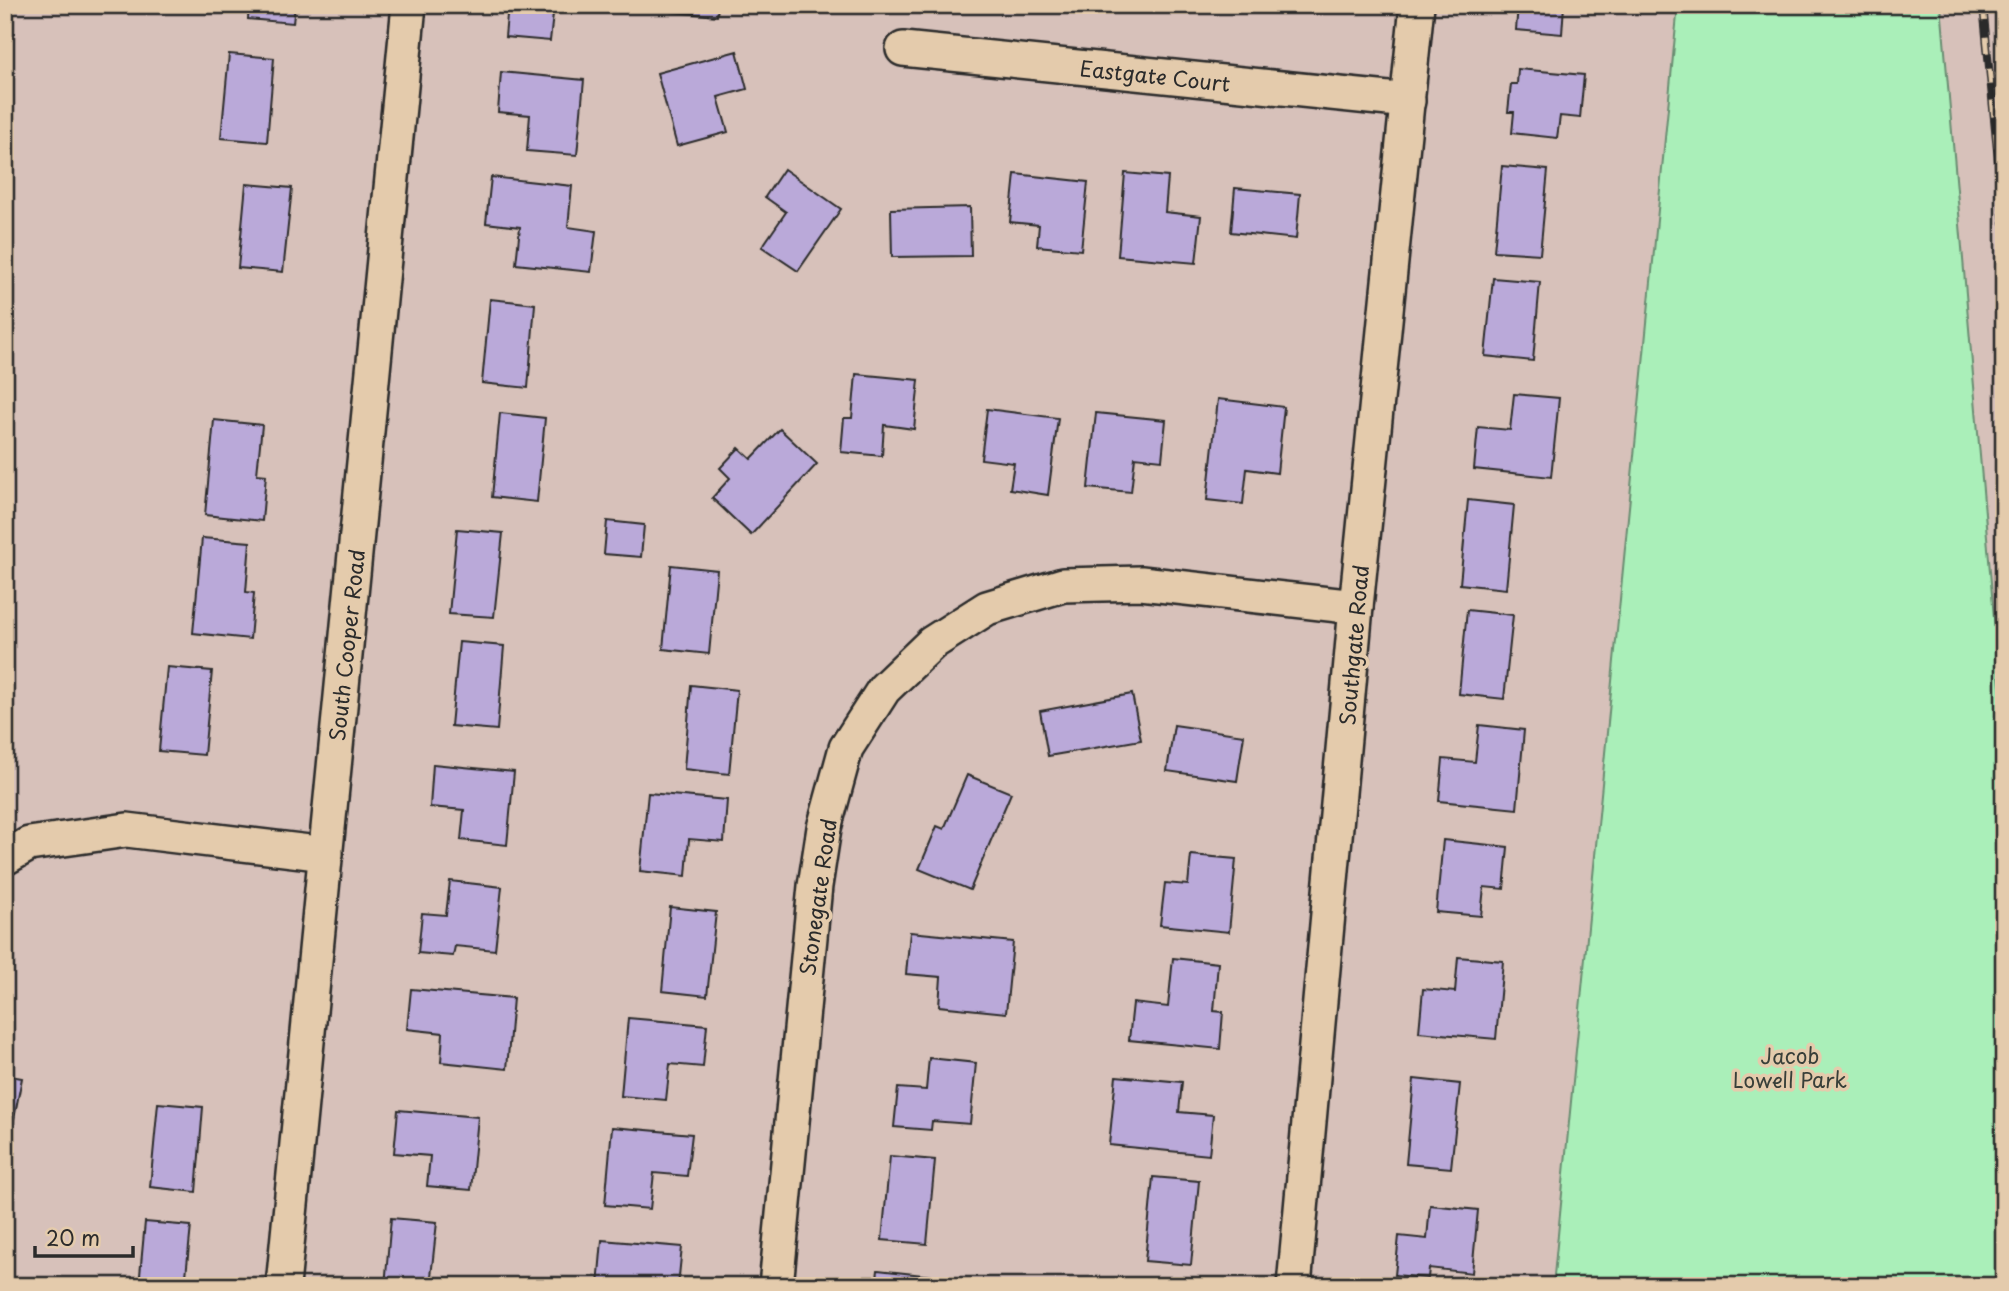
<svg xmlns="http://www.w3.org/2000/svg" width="2009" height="1291" viewBox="0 0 2009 1291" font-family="'Playpen Sans',sans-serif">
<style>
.green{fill:#aaefb9;stroke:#6a8d72;stroke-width:2}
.building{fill:#baa9d9;stroke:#2b2b2b;stroke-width:2}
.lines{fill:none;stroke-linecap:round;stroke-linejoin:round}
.street-casing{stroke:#2b2b2b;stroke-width:38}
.street{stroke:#e4cbac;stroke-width:33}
.rail-casing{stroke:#2b2b2b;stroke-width:8}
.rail{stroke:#e4cbac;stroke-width:5;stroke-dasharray:16;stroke-linecap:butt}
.labels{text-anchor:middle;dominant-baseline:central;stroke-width:7;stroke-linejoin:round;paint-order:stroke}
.street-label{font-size:21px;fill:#2b2b2b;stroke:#e4cbac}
.park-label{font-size:21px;fill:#383f39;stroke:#e4cbac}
</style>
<rect width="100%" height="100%" fill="#d7c1ba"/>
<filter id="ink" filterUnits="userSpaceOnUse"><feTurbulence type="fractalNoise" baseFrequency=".0143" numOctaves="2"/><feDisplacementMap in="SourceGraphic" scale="14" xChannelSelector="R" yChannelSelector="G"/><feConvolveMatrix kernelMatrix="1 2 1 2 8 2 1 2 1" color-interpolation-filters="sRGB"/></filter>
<g filter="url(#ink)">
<!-- green -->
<path class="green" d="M1678,5H1941L2004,733V1286H1553Z"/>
<!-- building -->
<g class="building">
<path d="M249,5H295L293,23L248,19Z"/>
<path d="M508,5H554L550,41L505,37Z"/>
<path d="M672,5H718L717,16L672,12Z"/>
<path d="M1518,5H1564L1562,34L1516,30Z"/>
<path d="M737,51L747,89L718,97L728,132L677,146L657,73Z"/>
<path d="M229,54L274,58L267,142L221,138Z"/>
<path d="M1518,69L1584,75L1580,118L1560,116L1557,138L1512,133L1514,112H1508L1511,84H1517Z"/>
<path d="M501,72L584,80L577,155L527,151L530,115L498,112Z"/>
<path d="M1502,166L1548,170L1540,254L1494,251Z"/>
<path d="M784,169L841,209L798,271L762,247L786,212L765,197Z"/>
<path d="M1125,173L1168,177L1165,212L1201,216L1196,263L1118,256Z"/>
<path d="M1015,174L1088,182L1081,250L1037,246L1039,225L1010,222Z"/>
<path d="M491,177L572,186L568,227L596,231L591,272L516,264L520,227L486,223Z"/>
<path d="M246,184L292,188L283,272L238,268Z"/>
<path d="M1235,188L1300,194L1296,239L1231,232Z"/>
<path d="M970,207L971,256L892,257L891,209Z"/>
<path d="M1493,278L1540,282L1533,361L1485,356Z"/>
<path d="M490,299L535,304L528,388L482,383Z"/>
<path d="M856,374L919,380L914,429L884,425L882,456L841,452L844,418H852Z"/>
<path d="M1514,394L1559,398L1551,477L1474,469L1478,427L1510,430Z"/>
<path d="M1218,399L1284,407L1277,473L1247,469L1243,504L1207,500Z"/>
<path d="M987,409L1058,418L1048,495L1010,489L1014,463L981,459Z"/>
<path d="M500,413L545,418L537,502L492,497Z"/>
<path d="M1096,413L1166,420L1162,460L1135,457L1131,492L1088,488Z"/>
<path d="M214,420L262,425L257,474L266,475L262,521L205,515Z"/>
<path d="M780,429L817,464L751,535L712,498L730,478L720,468L739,448L751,459Z"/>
<path d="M1468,500L1514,505L1506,589L1460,584Z"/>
<path d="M607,521L644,525L641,557L604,554Z"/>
<path d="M457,529L503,533L494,617L449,614Z"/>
<path d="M202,538L250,542L246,592L254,593L250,639L193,633Z"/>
<path d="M671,565L717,570L709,654L663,649Z"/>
<path d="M1467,610L1513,615L1504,699L1459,694Z"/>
<path d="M459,642L504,646L497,730L451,726Z"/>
<path d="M167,667L212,671L204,755L159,751Z"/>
<path d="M691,685L737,690L729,774L684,769Z"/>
<path d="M1132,694L1141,740L1048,756L1040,711Z"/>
<path d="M1174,725L1244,735L1237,781L1167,771Z"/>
<path d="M1479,725L1524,730L1517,809L1439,801L1443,759L1475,762Z"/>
<path d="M433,764L514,772L507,845L461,840L464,810L430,807Z"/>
<path d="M967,775L1011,793L970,890L919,869L937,826L944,829Z"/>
<path d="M648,793L727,800L724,842L689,839L686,876L640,871Z"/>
<path d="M1443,840L1508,847L1504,889L1484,887L1481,916L1436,912Z"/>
<path d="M1191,855L1236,859L1229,932L1160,925L1165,883L1188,885Z"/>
<path d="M450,881L502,887L495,950L455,946L453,956L418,953L422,913L446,915Z"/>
<path d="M670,907L716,912L707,996L662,991Z"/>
<path d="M910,932L1013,942L1006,1013L939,1006L941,977L906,974Z"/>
<path d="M1458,957L1503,961L1496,1039L1419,1032L1423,989L1455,992Z"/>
<path d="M1173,958L1218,963L1214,1011L1223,1012L1220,1049L1129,1040L1133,1003L1168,1007Z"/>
<path d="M411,989L513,998L507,1069L441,1062L443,1033L407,1029Z"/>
<path d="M628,1018L707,1025L703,1067L670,1064L666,1100L621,1096Z"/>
<path d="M929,1058L976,1063L970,1124L932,1121L931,1130L894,1127L898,1088L926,1090Z"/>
<path d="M5,1075L22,1078L8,1150L5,1149Z"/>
<path d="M1116,1076L1182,1082L1179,1112L1213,1115L1209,1155L1109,1145Z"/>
<path d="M1414,1079L1460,1084L1451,1168L1406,1164Z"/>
<path d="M158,1103L203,1107L196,1192L150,1187Z"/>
<path d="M398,1110L478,1117L471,1190L427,1186L430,1156L394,1153Z"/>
<path d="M612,1127L692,1134L687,1176L654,1173L650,1209L605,1205Z"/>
<path d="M890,1156L935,1160L927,1244L882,1240Z"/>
<path d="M1153,1177L1199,1181L1191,1265L1145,1261Z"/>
<path d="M1430,1205L1478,1210L1472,1273L1429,1268L1428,1278L1395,1275L1399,1236L1427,1239Z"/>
<path d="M391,1218L437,1222L430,1286H385Z"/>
<path d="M145,1222L191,1226L185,1286H139Z"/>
<path d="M602,1240L682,1247L678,1286H598Z"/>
<path d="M878,1270L958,1279L957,1286H876Z"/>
</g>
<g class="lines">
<!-- street casing -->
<g class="street-casing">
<g id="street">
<path d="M903,49L1408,101"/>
<path d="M5,858L29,844L127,830L326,854"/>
<path d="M283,1286L409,5"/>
<path d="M776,1286L815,886L824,828L846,748L884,689L932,643L987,608L1063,585L1141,583L1356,607"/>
<path d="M1294,1286L1356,607L1417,5"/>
</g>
</g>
<!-- street -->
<use href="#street" class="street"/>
<!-- rail casing -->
<g class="rail-casing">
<path id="rail" d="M1983,5L2004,222"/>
</g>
<!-- rail -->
<use href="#rail" class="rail"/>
</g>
</g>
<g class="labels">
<!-- street labels -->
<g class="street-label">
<text transform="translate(1155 75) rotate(6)">Eastgate Court</text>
<text transform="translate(346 645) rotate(-84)">South Cooper Road</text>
<text transform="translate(1353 645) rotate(-85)">Southgate Road</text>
<text transform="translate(817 897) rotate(-82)">Stonegate Road</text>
</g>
<!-- park labels -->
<g class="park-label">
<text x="1790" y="1055">Jacob<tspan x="1790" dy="24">Lowell Park</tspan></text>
</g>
</g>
<!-- margin -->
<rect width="2009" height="1291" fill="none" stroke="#e4cbac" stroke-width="28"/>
<rect x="14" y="14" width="1981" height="1263" fill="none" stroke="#2b2b2b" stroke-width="2.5" filter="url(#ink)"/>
<!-- scale -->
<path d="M35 1246v10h98v-10" fill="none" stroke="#2b2b2b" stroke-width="3.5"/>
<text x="46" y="1246" font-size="21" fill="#2b2b2b" stroke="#e4cbac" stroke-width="5" paint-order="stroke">20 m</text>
</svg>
